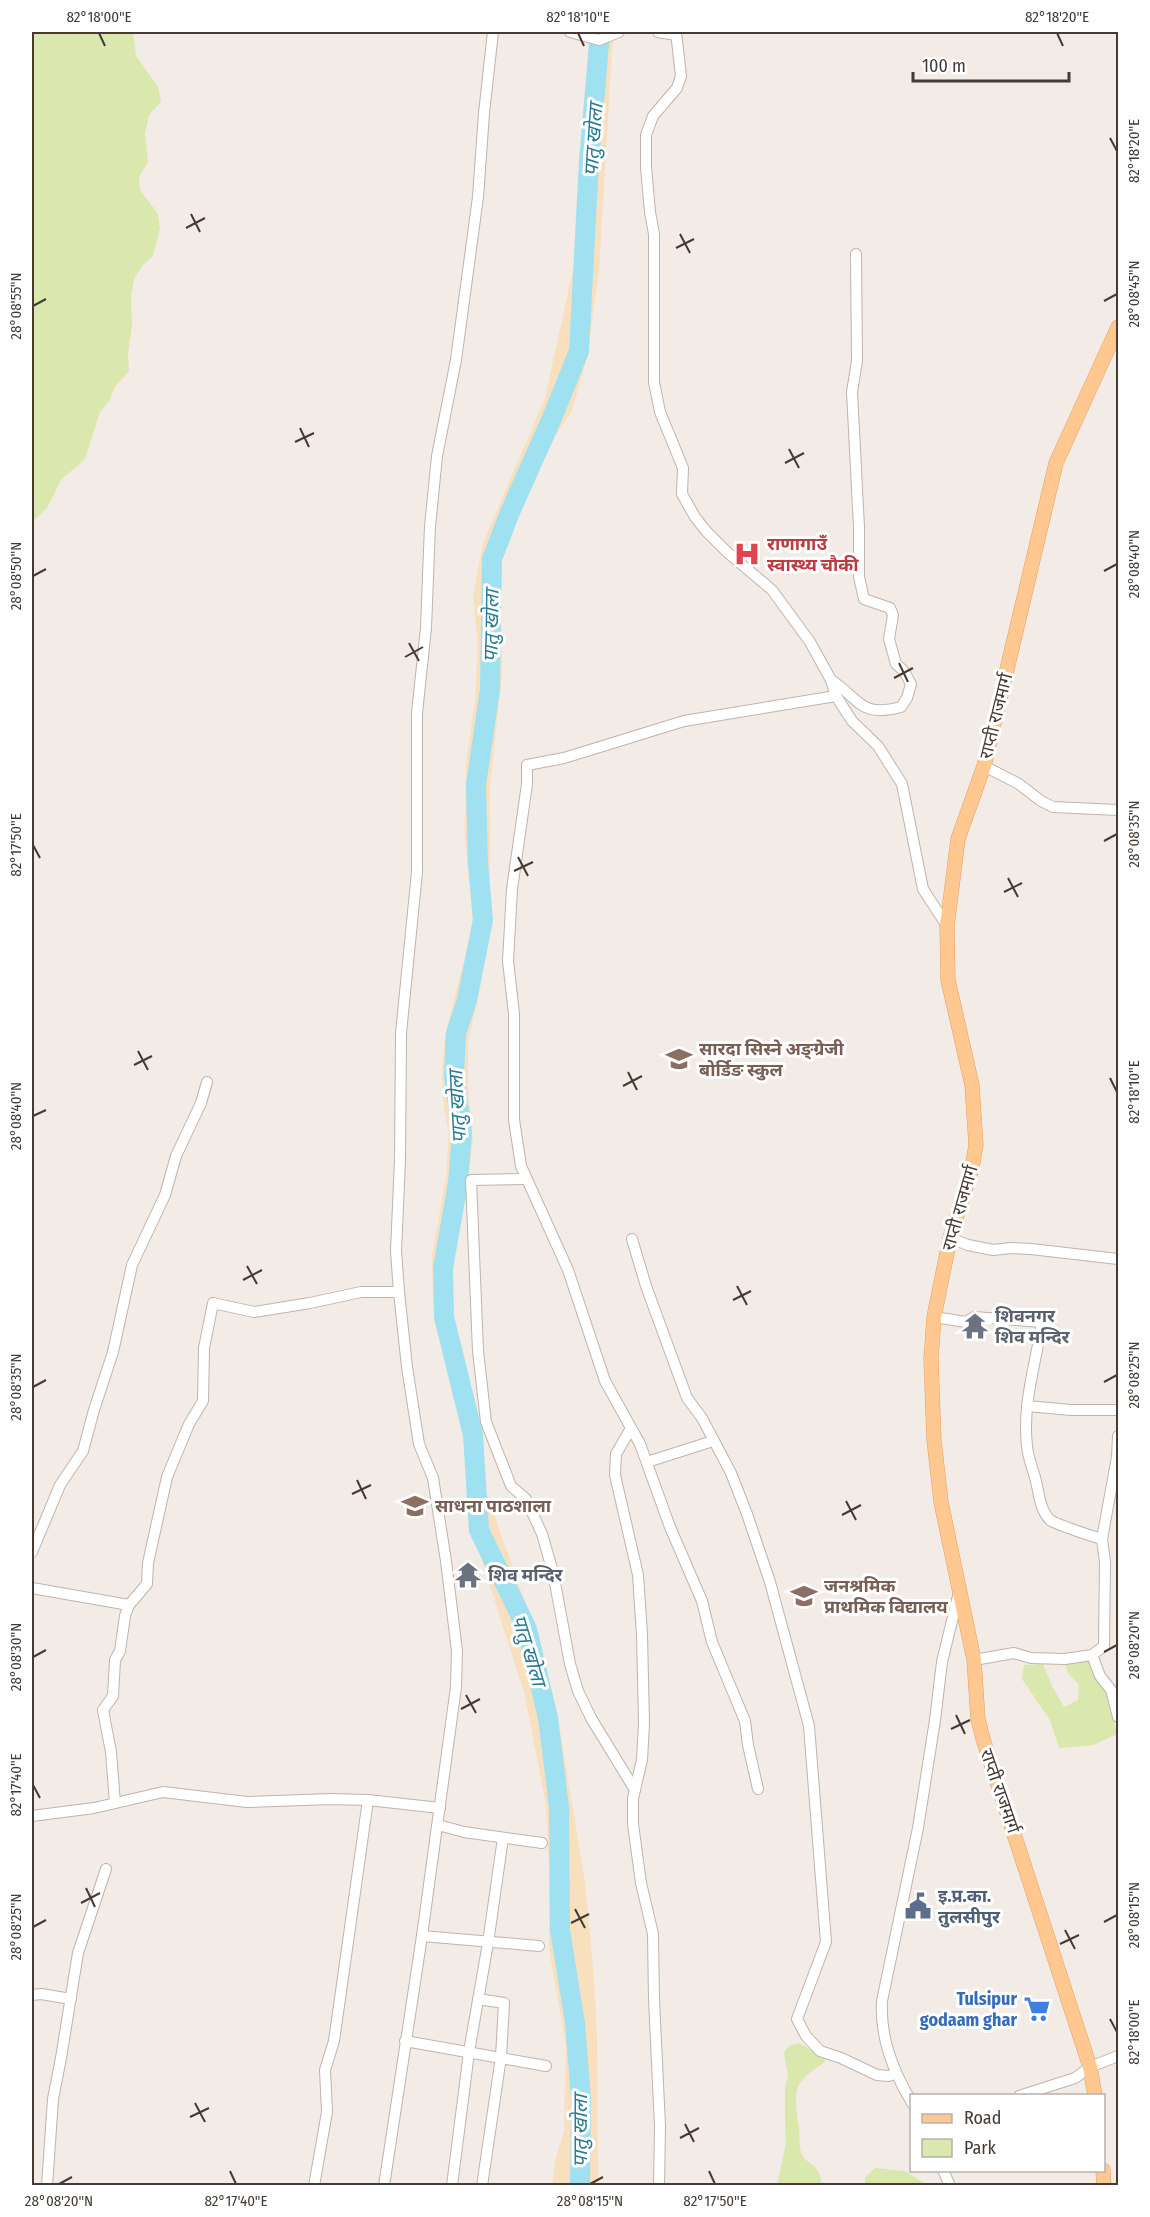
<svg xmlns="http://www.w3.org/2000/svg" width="1150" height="2217" viewBox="0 0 1150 2217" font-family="'Fira Sans Condensed','Noto Sans Devanagari',sans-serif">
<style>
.green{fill:#dae8ad}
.sand{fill:#f8e0bf}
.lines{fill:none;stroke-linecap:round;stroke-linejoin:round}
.river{stroke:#a0e1f1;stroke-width:20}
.minor-casing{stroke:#c1b4aa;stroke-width:12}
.major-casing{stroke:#e5a061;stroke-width:15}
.minor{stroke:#fff;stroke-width:10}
.major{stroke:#ffc891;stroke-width:14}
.ticks{fill:none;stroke:#453b34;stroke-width:2}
.labels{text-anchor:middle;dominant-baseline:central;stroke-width:6;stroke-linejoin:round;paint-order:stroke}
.health-label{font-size:18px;font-weight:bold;fill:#be3a42;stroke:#fff;text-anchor:start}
.street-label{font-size:18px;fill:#453b34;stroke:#fff}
.education-label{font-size:18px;font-weight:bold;fill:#785e54;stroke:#fff;text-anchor:start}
.worship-label{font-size:18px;font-weight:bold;fill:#5b616d;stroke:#fff;text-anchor:start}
.service-label{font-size:18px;font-weight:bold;fill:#4e5e75;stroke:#fff;text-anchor:start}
.shop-label{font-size:18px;font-weight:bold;fill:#366cbe;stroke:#fff;text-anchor:end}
.water-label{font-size:20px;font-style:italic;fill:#277c92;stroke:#fff}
.neatline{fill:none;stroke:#453b34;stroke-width:2}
.ticks-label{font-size:15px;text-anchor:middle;fill:#453b34}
</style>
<rect width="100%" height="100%" fill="#f3ebe5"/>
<!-- green -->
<g class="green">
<path d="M32,32H133L136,56L158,87L161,102L149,115L145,133L148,162L139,177L140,190L158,214L160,228L153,256L142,266L134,279L131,296L132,324L128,355L129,371L114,388L110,400L100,412L85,459L61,480L47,508L32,522Z"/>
<path d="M1064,1661L1089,1662L1108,1697L1117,1734L1093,1745L1059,1748L1050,1720L1022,1679L1024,1665L1043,1664L1052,1686L1064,1707L1078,1700L1079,1685L1068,1673Z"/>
<path d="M799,2043L824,2058L825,2062C790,2084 795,2091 799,2129C800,2137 799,2145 801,2153C808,2167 819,2161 822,2185L777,2186L786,2143L785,2126V2088L788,2075L784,2054L785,2050L791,2045Z"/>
<path d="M875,2168L905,2171L927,2185H865V2178Z"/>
</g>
<!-- sand -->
<path class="sand" d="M589,32H613L599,271L587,357L572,411L555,436L518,513L501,560L502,675L490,786V910L480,990L468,1041V1086L473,1140L461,1222L454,1252L449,1297L475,1409L483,1483L532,1622L559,1725L585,1882L594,1978L597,2037L598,2185H552L556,2158L564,2131L566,2046L549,1949V1868L546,1805L525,1696L477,1545L470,1495L467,1426L433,1301L432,1255L446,1177L449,1134L444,1109L442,1068L445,1036L473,925L465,837L466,763L475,700L478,647L473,596L483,543L545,398L577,251L581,159L590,52Z"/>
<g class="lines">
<!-- river -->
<path class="river" d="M580,2186L581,2099L575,2023L560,1930L559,1807L548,1718L527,1629L479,1530L473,1435L444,1317L443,1268L458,1183L462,1133L454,1075L456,1033L467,1000L483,920L478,863L476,785L490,689L492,559L510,512L552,418L579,351L589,161L600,32"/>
<!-- minor casing -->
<g class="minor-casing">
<g id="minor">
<path d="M570,32L599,40L619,32"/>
<path d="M658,32L676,35"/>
<path d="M676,32L681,76L677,88L653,116L646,135V167L650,212L654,234V382L660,412L683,468L682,494L695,517L706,531L727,552L772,590L810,642L831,680L836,696L852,721L878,746L902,784L923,889L947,926"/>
<path d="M831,680C860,699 860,718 901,707L907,698L911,684L904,671L896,664L889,639L893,615L890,608L864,599L859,577V527L852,392L857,361L856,254"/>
<path d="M984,766L1019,784L1041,801L1053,807L1118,810"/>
<path d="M526,1179L471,1180L478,1351L486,1422L511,1486L526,1499L542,1534L553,1572L570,1664L578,1691L591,1718L635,1790"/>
<path d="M950,1238L968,1245L993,1250L1011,1248L1031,1249L1118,1259"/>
<path d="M632,1239L646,1286L687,1398L702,1418L731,1473L747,1514L770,1582L809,1726L826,1942L797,2019L806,2036L820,2051L841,2058L877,2075L889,2076L896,2073"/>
<path d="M934,1317L966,1322L974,1317L1042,1322C1036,1363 1022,1404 1027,1446C1028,1458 1033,1469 1036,1481C1039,1494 1040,1510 1050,1520C1055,1524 1094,1537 1102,1539"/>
<path d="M1027,1406L1071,1410H1118"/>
<path d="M631,1428L616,1454L615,1475L638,1575L642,1635L644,1723L642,1760L633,1798V1824L641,1883L653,1934L654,1999L660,2126L659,2186"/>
<path d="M647,1462L713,1441"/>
<path d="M32,1552L60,1485L83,1451L94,1410L113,1352L132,1265L165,1195L176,1156L201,1103L207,1082"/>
<path d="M32,1588L129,1605"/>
<path d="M1092,1655L1100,1676L1111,1690L1118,1717"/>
<path d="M974,1660L1014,1653L1031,1658L1065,1659L1092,1655L1104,1646L1105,1562L1102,1539L1117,1457L1118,1436"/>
<path d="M758,1789L748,1745L745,1721L712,1642L702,1601L670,1527L640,1444L605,1381L568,1270L521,1166L514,1120V1014L508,961L512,889L527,784V765L564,758L684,721L836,696"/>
<path d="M115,1803L111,1752L103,1710L113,1696L115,1660L120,1651L125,1616L129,1605L147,1584L148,1563L167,1477L189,1424L203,1401L204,1348L213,1303L254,1312L310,1303L361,1292H399"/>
<path d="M32,1816L94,1808L163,1792L247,1802L331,1799L368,1800L440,1808"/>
<path d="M438,1825L464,1832L542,1843"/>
<path d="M422,1936L539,1946"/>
<path d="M32,1995L41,1994L71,1999"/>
<path d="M478,1999L504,2003L501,2057L482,2186"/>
<path d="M405,2041L546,2066"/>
<path d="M1019,2096L1075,2078L1090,2067L1118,2056"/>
<path d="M912,2103C893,2071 880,2038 882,2001L918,1828L935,1720L942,1662L959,1592"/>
<path d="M943,2170L950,2186"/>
<path d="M47,2186L53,2099L61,2058L78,1953L106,1869"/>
<path d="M314,2186L327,2112L325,2070L334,2041L368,1800"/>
<path d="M384,2186L422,1936L456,1687L457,1651L446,1561L433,1478L419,1444L407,1367L399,1292L396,1251L400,1160L401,1033L417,872V713L426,628L430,526L437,456L456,360L478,197L484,113L493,32"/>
<path d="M452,2186L469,2052L488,1943L503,1838"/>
</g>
</g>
<!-- major casing -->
<g class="major-casing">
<g id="major">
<path d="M1095,2096L1090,2067L983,1739L978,1719L974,1660L941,1502L934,1440L931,1359L934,1317L950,1238L972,1168L976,1145L972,1085L948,980L947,926L958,839L984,766L1056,463L1118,327"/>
<path d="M1103,2170L1104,2186"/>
</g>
</g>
<!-- minor -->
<use href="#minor" class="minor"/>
<!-- major -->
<use href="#major" class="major"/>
</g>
<!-- ticks -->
<path class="ticks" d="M99,33L105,46M578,33L584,46M1057,33L1063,46M1110,138L1117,151M191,214L200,232M186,228L205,218M680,234L690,253M676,248L694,239M1104,301L1117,294M33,306L46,299M300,428L309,447M295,442L314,433M789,449L799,468M785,463L804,453M1104,571L1117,564M33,576L46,569M409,643L419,661M405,657L423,647M899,663L908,682M894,678L913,668M1104,841L1117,834M33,845L40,858M518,857L528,876M514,871L533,862M1008,878L1018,897M1004,892L1022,883M138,1051L148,1070M134,1065L152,1056M628,1072L637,1090M1110,1078L1117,1092M623,1086L642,1076M33,1116L46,1110M247,1266L257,1284M243,1280L262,1270M737,1286L747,1305M733,1300L751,1291M1104,1382L1117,1375M33,1387L46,1380M357,1480L366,1499M352,1494L371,1485M846,1501L856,1520M842,1515L861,1505M1104,1652L1117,1645M33,1657L46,1650M466,1695L476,1713M461,1709L480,1699M956,1715L965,1734M951,1729L970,1720M33,1785L40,1798M86,1888L95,1907M81,1903L100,1893M575,1909L585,1928M1104,1922L1117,1915M571,1923L589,1914M33,1927L46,1920M1065,1930L1075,1949M1060,1944L1079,1935M1110,2019L1117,2032M195,2103L205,2122M190,2117L209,2108M685,2124L694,2142M680,2138L699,2128M230,2171L236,2184M709,2171L715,2184M59,2184L72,2177M590,2184L603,2177"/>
<!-- icons -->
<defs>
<g id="hospital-bare" transform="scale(2.07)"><path d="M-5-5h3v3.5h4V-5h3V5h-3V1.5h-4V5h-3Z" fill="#e0444e" stroke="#fff" stroke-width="2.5" paint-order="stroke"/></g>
<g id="school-bare" transform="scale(2.07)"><path d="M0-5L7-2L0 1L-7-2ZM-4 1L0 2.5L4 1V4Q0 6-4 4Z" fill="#8d6e63" stroke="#fff" stroke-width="2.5" paint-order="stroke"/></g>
<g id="temple-bare" transform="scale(2.07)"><path d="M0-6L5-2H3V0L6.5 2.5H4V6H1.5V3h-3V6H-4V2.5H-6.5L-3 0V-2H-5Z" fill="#6b7280" stroke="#fff" stroke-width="2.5" paint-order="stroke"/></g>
<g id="civic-bare" transform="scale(2.07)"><path d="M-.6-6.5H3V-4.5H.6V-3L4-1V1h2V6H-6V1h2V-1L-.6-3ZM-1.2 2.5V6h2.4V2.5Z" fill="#5c6f8a" stroke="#fff" stroke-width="2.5" paint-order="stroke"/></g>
<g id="supermarket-bare" transform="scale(2.07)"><path d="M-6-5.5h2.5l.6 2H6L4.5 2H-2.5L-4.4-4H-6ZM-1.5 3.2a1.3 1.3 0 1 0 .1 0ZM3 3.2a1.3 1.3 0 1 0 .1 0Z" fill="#3f7fe0" stroke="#fff" stroke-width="2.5" paint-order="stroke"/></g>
</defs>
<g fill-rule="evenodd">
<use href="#hospital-bare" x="747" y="554"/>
<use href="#school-bare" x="679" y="1059"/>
<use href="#temple-bare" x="975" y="1326"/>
<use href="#school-bare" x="415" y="1506"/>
<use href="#temple-bare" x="468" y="1575"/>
<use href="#school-bare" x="804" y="1596"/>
<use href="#civic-bare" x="918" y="1906"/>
<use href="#supermarket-bare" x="1037" y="2009"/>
</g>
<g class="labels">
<!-- health labels -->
<g class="health-label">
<text x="767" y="544">राणागाउँ<tspan x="767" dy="21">स्वास्थ्य चौकी</tspan></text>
</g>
<!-- street labels -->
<g class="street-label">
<text transform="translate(996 716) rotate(-76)">राप्ती राजमार्ग</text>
<text transform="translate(960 1208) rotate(-74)">राप्ती राजमार्ग</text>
<text transform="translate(1000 1791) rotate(71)">राप्ती राजमार्ग</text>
</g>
<!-- education labels -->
<g class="education-label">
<text x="699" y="1049">सारदा सिस्ने अङ्ग्रेजी<tspan x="699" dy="21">बोर्डिङ स्कुल</tspan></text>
<text x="435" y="1506">साधना पाठशाला</text>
<text x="824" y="1586">जनश्रमिक<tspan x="824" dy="21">प्राथमिक विद्यालय</tspan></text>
</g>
<!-- worship labels -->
<g class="worship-label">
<text x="995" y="1316">शिवनगर<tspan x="995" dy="21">शिव मन्दिर</tspan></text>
<text x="488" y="1575">शिव मन्दिर</text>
</g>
<!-- service labels -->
<g class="service-label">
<text x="938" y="1896">इ.प्र.का.<tspan x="938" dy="21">तुलसीपुर</tspan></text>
</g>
<!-- shop labels -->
<g class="shop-label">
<text x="1017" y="1999">Tulsipur<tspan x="1017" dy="21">godaam ghar</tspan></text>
</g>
<!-- water labels -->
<g class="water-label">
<text transform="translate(593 140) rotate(-86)">पातु खोला</text>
<text transform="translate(491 626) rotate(-89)">पातु खोला</text>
<text transform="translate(457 1107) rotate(-93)">पातु खोला</text>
<text transform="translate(529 1650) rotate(73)">पातु खोला</text>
<text transform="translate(580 2131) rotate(-90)">पातु खोला</text>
</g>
</g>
<!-- border -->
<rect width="1150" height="2217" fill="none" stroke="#ffffff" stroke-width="66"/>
<!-- legend -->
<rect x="910" y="2094" width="195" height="78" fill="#ffffff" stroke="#b5b1ae" stroke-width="1.5"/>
<rect x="922" y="2114" width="30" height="9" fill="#ffc891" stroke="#b5b1ae" stroke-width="1.5"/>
<text x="964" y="2124" font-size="18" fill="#453b34">Road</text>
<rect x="922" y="2139" width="30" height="18" fill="#dae8ad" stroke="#b5b1ae" stroke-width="1.5"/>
<text x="964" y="2154" font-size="18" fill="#453b34">Park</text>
<!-- scale -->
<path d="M913 72v9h156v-9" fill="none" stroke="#453b34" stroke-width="3"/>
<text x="922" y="72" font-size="18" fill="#453b34" stroke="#ffffff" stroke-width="4.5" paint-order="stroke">100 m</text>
<rect x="33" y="33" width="1084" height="2151" class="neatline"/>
<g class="ticks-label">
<text x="99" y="22">82°18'00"E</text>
<text x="578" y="22">82°18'10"E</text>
<text x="1057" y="22">82°18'20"E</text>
<text transform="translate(1134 151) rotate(-90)" y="5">82°18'20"E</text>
<text transform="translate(1134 294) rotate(-90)" y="5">28°08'45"N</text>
<text transform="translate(16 306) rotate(-90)" y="5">28°08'55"N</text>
<text transform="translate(1134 564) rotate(-90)" y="5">28°08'40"N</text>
<text transform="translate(16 576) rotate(-90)" y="5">28°08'50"N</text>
<text transform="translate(1134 834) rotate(-90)" y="5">28°08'35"N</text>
<text transform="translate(16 845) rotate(-90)" y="5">82°17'50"E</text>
<text transform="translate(1134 1092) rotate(-90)" y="5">82°18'10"E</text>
<text transform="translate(16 1116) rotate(-90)" y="5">28°08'40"N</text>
<text transform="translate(1134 1375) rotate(-90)" y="5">28°08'25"N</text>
<text transform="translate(16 1387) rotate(-90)" y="5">28°08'35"N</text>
<text transform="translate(1134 1645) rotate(-90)" y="5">28°08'20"N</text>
<text transform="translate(16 1657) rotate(-90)" y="5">28°08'30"N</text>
<text transform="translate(16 1785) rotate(-90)" y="5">82°17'40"E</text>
<text transform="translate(1134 1915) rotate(-90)" y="5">28°08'15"N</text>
<text transform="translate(16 1927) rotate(-90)" y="5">28°08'25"N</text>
<text transform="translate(1134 2032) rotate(-90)" y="5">82°18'00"E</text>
<text x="59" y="2206">28°08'20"N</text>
<text x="236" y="2206">82°17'40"E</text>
<text x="590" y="2206">28°08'15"N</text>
<text x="715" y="2206">82°17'50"E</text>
</g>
</svg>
